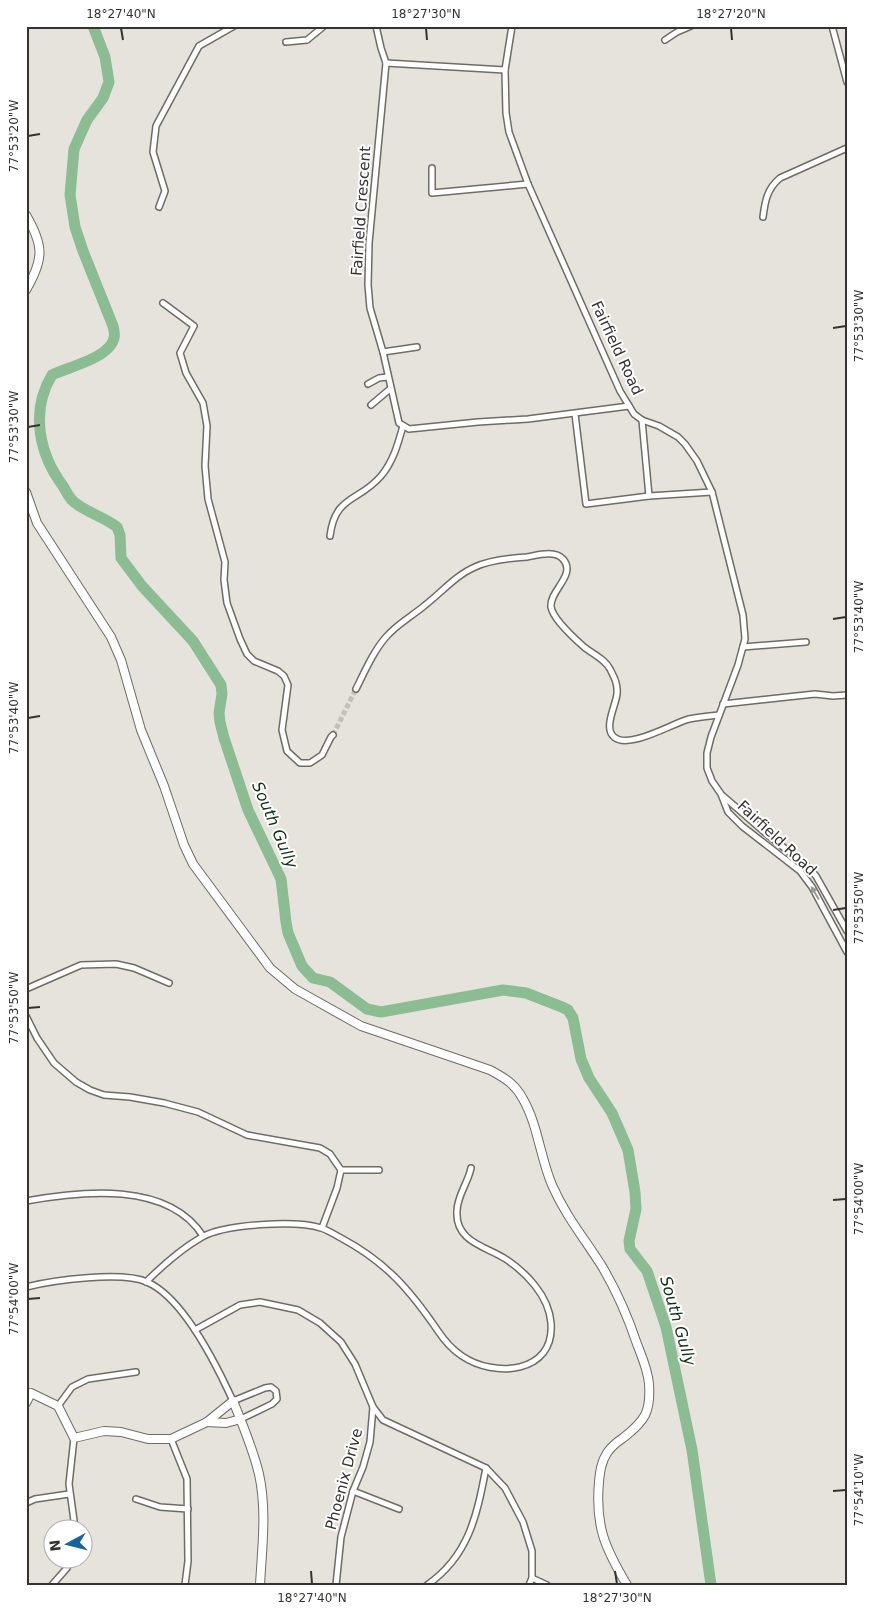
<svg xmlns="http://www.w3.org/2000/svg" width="873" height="1611" viewBox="0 0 873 1611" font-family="'DejaVu Sans',sans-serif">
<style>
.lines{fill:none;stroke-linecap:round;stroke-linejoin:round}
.river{stroke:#8bbc92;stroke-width:11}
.street-tunnel{stroke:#c2c0ba;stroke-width:5;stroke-dasharray:5 2.5;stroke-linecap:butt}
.street-casing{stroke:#6f6c65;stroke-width:8}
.secondary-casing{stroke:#6f6c65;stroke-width:10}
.street{stroke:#fff;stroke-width:5}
.secondary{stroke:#fff;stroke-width:8}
.oneway{fill:#9a9998}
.ticks{fill:none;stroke:#343330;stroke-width:2}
.labels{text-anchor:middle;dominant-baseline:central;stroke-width:4;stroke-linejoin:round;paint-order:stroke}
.street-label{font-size:15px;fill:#343330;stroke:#fff}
.water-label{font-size:16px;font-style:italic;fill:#0e3317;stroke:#fff}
.neatline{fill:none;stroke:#343330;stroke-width:2}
.ticks-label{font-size:12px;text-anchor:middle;fill:#343330}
</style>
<rect width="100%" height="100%" fill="#e6e3dc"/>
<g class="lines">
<!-- river -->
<path class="river" d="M93,26L105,57L109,82L103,98L87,120L74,149L70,195L75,227L83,251L113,326C114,330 115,335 114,338C110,358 68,367 52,375C30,411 39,454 63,486C66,491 69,498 74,502C86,512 104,517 117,527L120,535L121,558L142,586L193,641L221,685L222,694L219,713L220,722L224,738L248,810L281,879L286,922L288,933L302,966L313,978L330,982L367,1009L381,1012L503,990L526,993L562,1007L568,1010L573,1018L581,1059L589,1078L612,1113L628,1150L635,1192L636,1209L629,1241L630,1249L647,1271L666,1327L692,1450L711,1585"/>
<!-- street-tunnel -->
<path class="street-tunnel" d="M333,735L356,689"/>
<!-- street casing -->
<g class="street-casing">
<g id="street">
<path d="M376,26L381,48L386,63"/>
<path d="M512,26L505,70L506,113L509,132L528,184L620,391L634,414L642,420L659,426L678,437L685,444L697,461L712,492L743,615L745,639L738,665L711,737L707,753V768L712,781L721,794L728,812L742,826L800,871L812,887L847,952"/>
<path d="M832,26L847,82"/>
<path d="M665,40L677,32L691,26"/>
<path d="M286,42L307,40L324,26"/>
<path d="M505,70L386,63L369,243L368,285L370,308L383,352L399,423L409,429L478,422L528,419L629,406"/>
<path d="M432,168V193L528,184"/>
<path d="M159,207L165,191L153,152L156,126L199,46L234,26"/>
<path d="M763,217C765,201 767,189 780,178L847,148"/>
<path d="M163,303L194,326L180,353L186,373L203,403L207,426L205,466L208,499L225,562L224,580L227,603L240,639L247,654L254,661L278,671L284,676L288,685L282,730L287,751L300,763H310L322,755L331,737L333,735"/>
<path d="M383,352L417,347"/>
<path d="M368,384L379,378L387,377"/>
<path d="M371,405L390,389"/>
<path d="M575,414L586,504L649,496L712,492"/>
<path d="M642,420L649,496"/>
<path d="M330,536C335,495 359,502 381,476C393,462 398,444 403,426"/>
<path d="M743,647L806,642"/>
<path d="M356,689C365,671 373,652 386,637C396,625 412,616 424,606C441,593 456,575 475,567C488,561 512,558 527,557C538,555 555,550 563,559C577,575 549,591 551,607C553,619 575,639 584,647C593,654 605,659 610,669C614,677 618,684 617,694C616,705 603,728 614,737C629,750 673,723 689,719C699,717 709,716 719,715"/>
<path d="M723,704L815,694L833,696L847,695"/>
<path d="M723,796L769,836L805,864L816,876L847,931"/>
<path d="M26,989L81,965L116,964L134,968L169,983"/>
<path d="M26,1016L37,1038L54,1063L76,1082L90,1090L104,1095L130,1097L164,1103L198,1112L247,1135L320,1148L330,1154L341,1170L337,1188L322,1228"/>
<path d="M341,1170H379"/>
<path d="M26,1201C81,1191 168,1181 203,1236"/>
<path d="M146,1282C163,1265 181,1249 202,1237C225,1224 296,1220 321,1228C328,1230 335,1235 341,1238C386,1262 410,1290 438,1331C444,1340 453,1350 462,1356C494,1378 555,1374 551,1323C549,1296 526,1272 504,1258C484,1246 455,1241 457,1211C457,1196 468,1183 471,1168"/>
<path d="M26,1287C54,1280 122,1271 147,1282C184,1298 217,1366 233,1401L265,1388L271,1387L276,1391L277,1399L272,1404L241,1419"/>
<path d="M195,1330L240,1305L260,1302L298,1310L320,1323L341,1342L355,1364L373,1407L370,1442L363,1467L353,1491L341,1537L336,1585"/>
<path d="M58,1406L72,1387L88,1379L136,1372"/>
<path d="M373,1407L383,1420L486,1468L505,1488L523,1522L532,1551V1578L529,1585"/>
<path d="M74,1438L69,1484L75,1528"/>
<path d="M171,1439L187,1479L188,1561L185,1585"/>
<path d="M353,1491L399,1509"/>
<path d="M136,1499L160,1507L188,1509"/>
<path d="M26,1503L35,1499L69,1494"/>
<path d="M532,1578L547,1585"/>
<path d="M52,1585L67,1568L72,1558"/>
<path d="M427,1585C469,1556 477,1515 486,1468"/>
</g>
</g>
<!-- secondary casing -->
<g class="secondary-casing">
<g id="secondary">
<path d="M26,215C44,246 44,259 26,290"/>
<path d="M26,492L37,523L111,637L121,660L141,730L164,786L184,845L193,864L270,968L295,989L361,1026L490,1070C505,1078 515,1084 523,1099C538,1125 540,1157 552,1185C566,1217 585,1239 603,1268C617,1292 628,1317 637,1344C642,1357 648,1370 649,1384C651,1412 645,1421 623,1438C617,1442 611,1447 607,1453C601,1462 600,1472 599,1482C595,1526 605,1548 627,1585"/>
<path d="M26,1403L31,1393L58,1406L74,1438L104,1431L121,1432L148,1439H171L207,1422L233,1401C243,1425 253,1449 259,1474C267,1510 262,1548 260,1585"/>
<path d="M207,1422L226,1423L241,1419"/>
</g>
</g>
<!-- street -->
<use href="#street" class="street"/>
<!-- secondary -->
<use href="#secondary" class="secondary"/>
</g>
<!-- one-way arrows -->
<defs><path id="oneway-solid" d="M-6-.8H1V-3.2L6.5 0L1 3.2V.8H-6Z" transform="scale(1.25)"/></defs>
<use class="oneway" href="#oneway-solid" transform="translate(815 893) rotate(-121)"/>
<!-- ticks -->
<path class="ticks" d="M121,28L123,40M426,28L427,40M731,28L732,40M28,136L40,134M833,328L846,326M28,427L40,425M833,619L846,617M28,718L40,716M833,910L846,908M28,1008L40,1007M833,1200L846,1199M28,1299L40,1298M833,1491L846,1490M311,1571L312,1584M615,1571L617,1584"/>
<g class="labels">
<!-- street labels -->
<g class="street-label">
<text transform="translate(361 211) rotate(-86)">Fairfield Crescent</text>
<text transform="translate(617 348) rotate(65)">Fairfield Road</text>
<text transform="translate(777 838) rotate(43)">Fairfield Road</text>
<text transform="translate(344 1479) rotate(-75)">Phoenix Drive</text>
</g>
<!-- water labels -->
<g class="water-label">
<text transform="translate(275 825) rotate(67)">South Gully</text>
<text transform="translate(678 1321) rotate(74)">South Gully</text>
</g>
</g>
<!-- border -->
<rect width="873" height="1611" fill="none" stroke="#ffffff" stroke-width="55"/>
<!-- north arrow -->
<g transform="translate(68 1544) rotate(263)"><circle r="24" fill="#ffffff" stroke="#aeadac"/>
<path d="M0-4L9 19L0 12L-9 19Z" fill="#186699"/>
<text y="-8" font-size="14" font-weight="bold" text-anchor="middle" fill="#343330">N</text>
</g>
<rect x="28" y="28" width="818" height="1556" class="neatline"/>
<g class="ticks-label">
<text x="121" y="18">18°27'40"N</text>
<text x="426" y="18">18°27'30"N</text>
<text x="731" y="18">18°27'20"N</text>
<text transform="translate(14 136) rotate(-90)" y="4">77°53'20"W</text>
<text transform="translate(859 326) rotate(-90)" y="4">77°53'30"W</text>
<text transform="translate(14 427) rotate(-90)" y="4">77°53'30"W</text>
<text transform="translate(859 617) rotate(-90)" y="4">77°53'40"W</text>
<text transform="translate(14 718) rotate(-90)" y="4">77°53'40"W</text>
<text transform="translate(859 908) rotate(-90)" y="4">77°53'50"W</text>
<text transform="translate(14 1008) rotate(-90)" y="4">77°53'50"W</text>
<text transform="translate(859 1199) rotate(-90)" y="4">77°54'00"W</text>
<text transform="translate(14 1299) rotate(-90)" y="4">77°54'00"W</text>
<text transform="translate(859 1490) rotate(-90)" y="4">77°54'10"W</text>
<text x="312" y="1602">18°27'40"N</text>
<text x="617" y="1602">18°27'30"N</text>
</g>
</svg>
